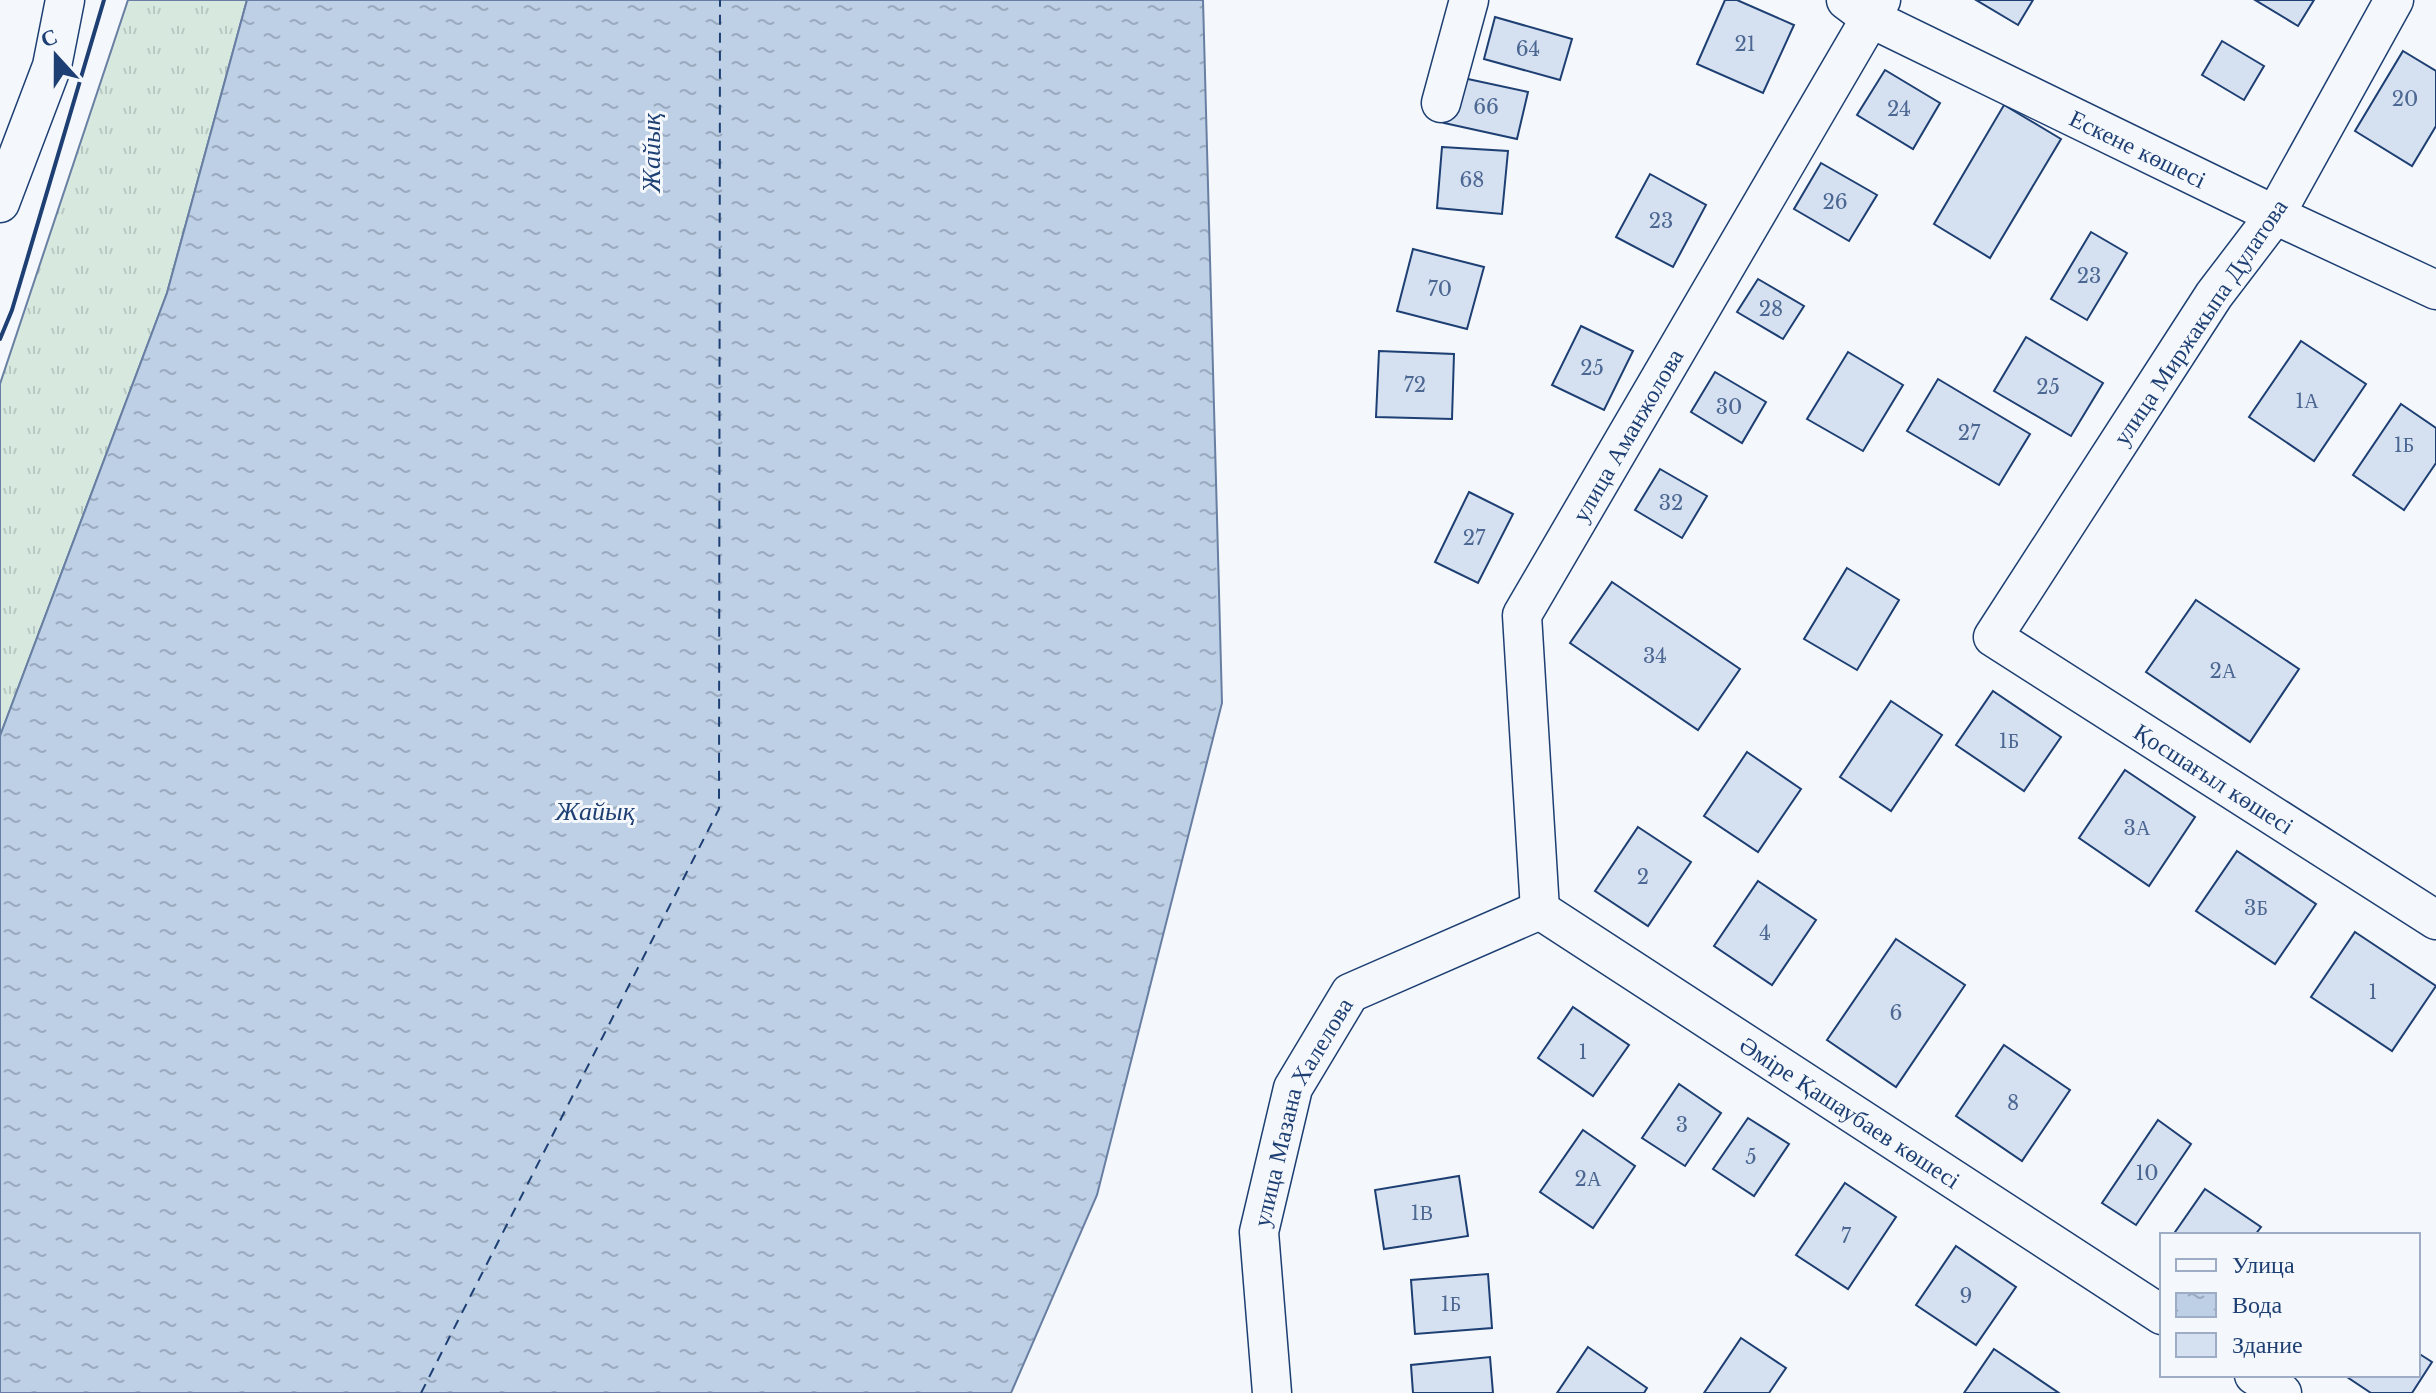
<svg xmlns="http://www.w3.org/2000/svg" width="2436" height="1393" viewBox="0 0 2436 1393" font-family="'Libre Baskerville',serif">
<style>
.grass{fill:url(#grass-tufts);stroke:#687fa3;stroke-width:2}
.water{fill:url(#water-ripples);stroke:#687fa3;stroke-width:2}
.lines{fill:none;stroke-linecap:round;stroke-linejoin:round}
.ferry{stroke:#1d3f73;stroke-width:2;stroke-dasharray:10 8;stroke-linecap:butt}
.building{fill:#d5e0f0;stroke:#1d3f73;stroke-width:2}
.street-casing{stroke:#1d3f73;stroke-width:41}
.street{stroke:#f4f7fb;stroke-width:38}
.wall{stroke:#1d3f73;stroke-width:4}
.labels{text-anchor:middle;dominant-baseline:central;stroke-width:6;stroke-linejoin:round;paint-order:stroke}
.number-label{font-size:20px;fill:#4b6792}
.street-label{font-size:24px;fill:#1d3f73;stroke:#f4f7fb}
.water-label{font-size:26px;font-style:italic;fill:#1d3f73;stroke:#f4f7fb}
</style>
<defs>
<pattern id="grass-tufts" width="24" height="20" patternUnits="userSpaceOnUse" patternTransform="scale(2)"><rect width="24" height="20" fill="#d7e8df"/><path d="M3 7l-1-3M5 7V3M7 7l1-3M15 17l-1-3M17 17v-4M19 17l1-3" fill="none" stroke="#b8c8c3"/></pattern>
<pattern id="water-ripples" width="26" height="14" patternUnits="userSpaceOnUse" patternTransform="scale(2)"><rect width="26" height="14" fill="#bed0e5"/><path d="M2 4q2-2 4 0t4 0M15 11q2-2 4 0t4 0" fill="none" stroke="#9aaabe"/></pattern>
</defs>
<rect width="100%" height="100%" fill="#f4f7fb"/>
<!-- grass -->
<path class="grass" d="M128,0H247L167,293L0,736V384Z"/>
<!-- water -->
<path class="water" d="M247,0H1203L1222,703L1097,1195L1011,1393H0V736L167,293Z"/>
<g class="lines">
<!-- ferry -->
<path class="ferry" d="M421,1393L719,809L720,0"/>
</g>
<!-- building -->
<g class="building">
<path d="M1725,0H1737L1794,25L1763,93L1697,64Z"/>
<path d="M1976,0H2033L2018,25Z"/>
<path d="M2255,0H2314L2298,26Z"/>
<path d="M1495,17L1572,39L1560,80L1484,59Z"/>
<path d="M2222,41L2264,66L2244,100L2202,75Z"/>
<path d="M2403,51L2436,71V126L2412,166L2355,131Z"/>
<path d="M1885,70L1940,103L1913,149L1857,115Z"/>
<path d="M1454,76L1528,92L1517,139L1444,123Z"/>
<path d="M2004,105L2061,139L1990,258L1934,224Z"/>
<path d="M1442,147L1508,151L1502,214L1437,208Z"/>
<path d="M1821,163L1877,195L1849,241L1794,209Z"/>
<path d="M1650,174L1706,205L1673,267L1616,237Z"/>
<path d="M2091,232L2127,253L2087,320L2051,299Z"/>
<path d="M1413,249L1484,267L1467,329L1397,311Z"/>
<path d="M1758,279L1804,306L1783,339L1737,312Z"/>
<path d="M1581,326L1633,351L1604,410L1552,385Z"/>
<path d="M2026,337L2103,383L2071,436L1994,391Z"/>
<path d="M2301,341L2366,384L2314,461L2249,417Z"/>
<path d="M1379,351L1454,354L1452,419L1376,417Z"/>
<path d="M1848,352L1903,385L1863,451L1807,419Z"/>
<path d="M1715,372L1766,402L1742,443L1691,412Z"/>
<path d="M1938,379L2030,434L1999,485L1907,431Z"/>
<path d="M2401,404L2436,428V463L2404,510L2353,475Z"/>
<path d="M1660,469L1707,496L1682,538L1635,510Z"/>
<path d="M1469,492L1513,514L1478,583L1435,562Z"/>
<path d="M1847,568L1899,600L1857,670L1804,639Z"/>
<path d="M1612,582L1740,669L1698,730L1570,643Z"/>
<path d="M2196,600L2299,669L2250,742L2146,672Z"/>
<path d="M1993,691L2061,737L2024,791L1956,745Z"/>
<path d="M1891,701L1942,735L1891,811L1840,777Z"/>
<path d="M1747,752L1801,789L1758,852L1704,816Z"/>
<path d="M2125,770L2195,817L2149,886L2079,838Z"/>
<path d="M1638,827L1691,862L1648,926L1595,891Z"/>
<path d="M2237,851L2316,904L2275,964L2196,911Z"/>
<path d="M1758,881L1816,920L1772,985L1714,946Z"/>
<path d="M2355,932L2436,986L2392,1051L2311,997Z"/>
<path d="M1896,939L1965,985L1896,1087L1827,1040Z"/>
<path d="M1573,1007L1629,1045L1593,1096L1538,1058Z"/>
<path d="M2004,1045L2070,1090L2022,1161L1956,1116Z"/>
<path d="M1679,1084L1721,1113L1685,1166L1642,1138Z"/>
<path d="M1748,1118L1789,1144L1754,1196L1713,1169Z"/>
<path d="M2158,1120L2191,1144L2136,1225L2102,1203Z"/>
<path d="M1583,1130L1635,1166L1593,1228L1540,1192Z"/>
<path d="M1459,1176L1468,1236L1384,1249L1375,1190Z"/>
<path d="M1845,1183L1896,1217L1848,1289L1796,1255Z"/>
<path d="M2205,1189L2261,1227L2255,1235H2173Z"/>
<path d="M1956,1246L2016,1287L1976,1345L1916,1305Z"/>
<path d="M1488,1274L1492,1328L1415,1334L1411,1280Z"/>
<path d="M1741,1338L1786,1368L1769,1393H1704Z"/>
<path d="M1588,1347L1647,1388L1644,1393H1557Z"/>
<path d="M1994,1349L2059,1393H1964Z"/>
<path d="M2418,1353L2432,1362L2412,1393H2371L2344,1375H2418Z"/>
<path d="M1490,1357L1493,1393H1413L1411,1365Z"/>
</g>
<g class="lines">
<!-- street casing -->
<g class="street-casing">
<g id="street">
<path id="s1" d="M1846,0L1870,18L2275,215L2436,290"/>
<path id="s2" d="M2394,0L2275,215L2214,295L1993,637L2436,920"/>
<path d="M1441,103L1469,0"/>
<path d="M0,203L52,66L65,0"/>
<path id="s3" d="M1540,910L1522,615L1881,0"/>
<path id="s4" d="M1540,910L2162,1315"/>
<path d="M2254,1375L2282,1393"/>
<path id="s5" d="M1272,1393L1259,1232L1293,1088L1350,993L1540,910"/>
</g>
</g>
<!-- street -->
<use href="#street" class="street"/>
<!-- wall -->
<path class="wall" d="M0,339L12,310L104,0"/>
</g>
<g class="labels">
<!-- number labels -->
<g class="number-label">
<text x="1745" y="44">21</text>
<text x="1528" y="49">64</text>
<text x="2405" y="99">20</text>
<text x="1486" y="107">66</text>
<text x="1899" y="109">24</text>
<text x="1472" y="180">68</text>
<text x="1835" y="202">26</text>
<text x="1661" y="221">23</text>
<text x="2089" y="276">23</text>
<text x="1440" y="289">70</text>
<text x="1771" y="309">28</text>
<text x="1592" y="368">25</text>
<text x="1415" y="385">72</text>
<text x="2048" y="387">25</text>
<text x="2307" y="401">1А</text>
<text x="1729" y="407">30</text>
<text x="1969" y="433">27</text>
<text x="2404" y="445">1Б</text>
<text x="1671" y="503">32</text>
<text x="1474" y="538">27</text>
<text x="1655" y="656">34</text>
<text x="2223" y="671">2А</text>
<text x="2009" y="741">1Б</text>
<text x="2137" y="828">3А</text>
<text x="1643" y="877">2</text>
<text x="2256" y="908">3Б</text>
<text x="1765" y="933">4</text>
<text x="2373" y="992">1</text>
<text x="1896" y="1013">6</text>
<text x="1583" y="1052">1</text>
<text x="2013" y="1103">8</text>
<text x="1682" y="1125">3</text>
<text x="1751" y="1157">5</text>
<text x="2147" y="1173">10</text>
<text x="1588" y="1179">2А</text>
<text x="1422" y="1213">1В</text>
<text x="1846" y="1236">7</text>
<text x="1966" y="1296">9</text>
<text x="1451" y="1304">1Б</text>
</g>
<!-- street labels -->
<g class="street-label">
<text stroke="none"><textPath href="#s1" startOffset="328">Ескене көшесі</textPath></text>
<text transform="translate(2200 322) rotate(-56)">улица Миржакыпа Дулатова</text>
<text stroke="none"><textPath href="#s3" startOffset="504">улица Аманжолова</textPath></text>
<text stroke="none"><textPath href="#s2" startOffset="1016">Қосшағыл көшесі</textPath></text>
<text stroke="none"><textPath href="#s4" startOffset="370">Әміре Қашаубаев көшесі</textPath></text>
<text stroke="none"><textPath href="#s5" startOffset="290">улица Мазана Халелова</textPath></text>
</g>
<!-- water labels -->
<g class="water-label">
<text transform="translate(651 153) rotate(-90)">Жайық</text>
<text x="595" y="811">Жайық</text>
</g>
</g>
<!-- legend -->
<rect x="2160" y="1233" width="260" height="144" fill="#f4f7fb" stroke="#9eadc5" stroke-width="2"/>
<rect x="2176" y="1259" width="40" height="12" fill="#f4f7fb" stroke="#9eadc5" stroke-width="2"/>
<text x="2232" y="1273" font-size="24" fill="#1d3f73">Улица</text>
<rect x="2176" y="1293" width="40" height="24" fill="url(#water-ripples)" stroke="#9eadc5" stroke-width="2"/>
<text x="2232" y="1313" font-size="24" fill="#1d3f73">Вода</text>
<rect x="2176" y="1333" width="40" height="24" fill="#d5e0f0" stroke="#9eadc5" stroke-width="2"/>
<text x="2232" y="1353" font-size="24" fill="#1d3f73">Здание</text>
<!-- north arrow -->
<g transform="translate(56 56) rotate(339)" stroke="#f4f7fb" stroke-width="6" paint-order="stroke">
<path d="M0-6L14 30L0 20L-14 30Z" fill="#1d3f73"/>
<text y="-12" font-size="22" font-weight="bold" text-anchor="middle" fill="#1d3f73">С</text>
</g>
</svg>
